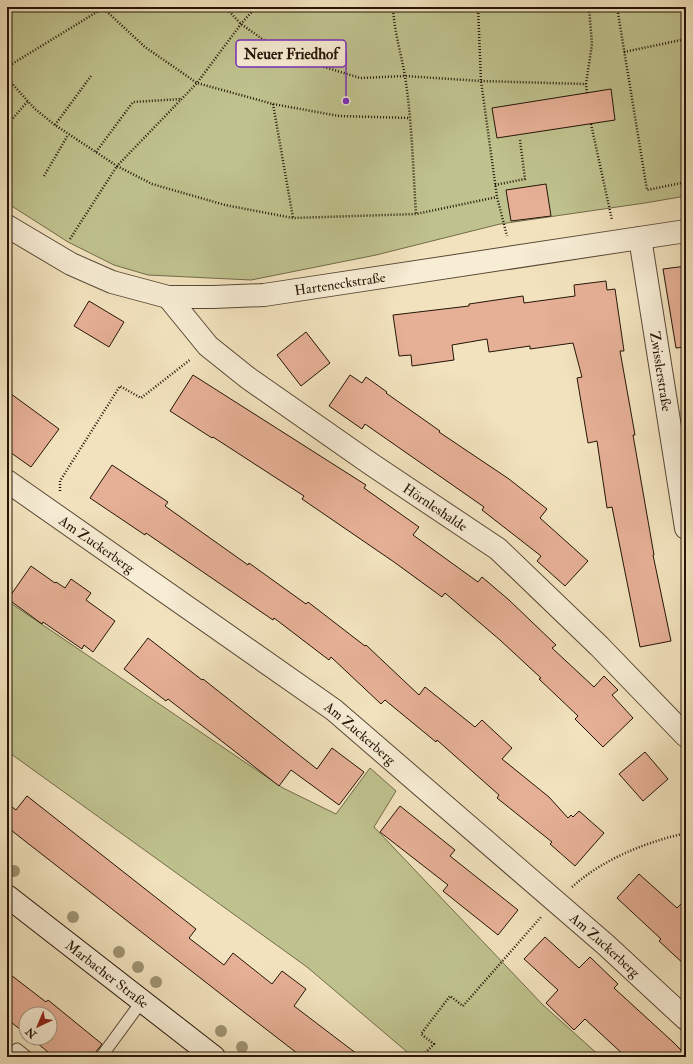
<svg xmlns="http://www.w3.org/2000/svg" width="693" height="1064" viewBox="0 0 693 1064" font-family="'IM FELL Double Pica',serif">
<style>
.green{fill:#bfc28e;stroke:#726b4a}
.building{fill:#e6b096;stroke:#241407}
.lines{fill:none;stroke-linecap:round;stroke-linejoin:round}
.lane-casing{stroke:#584835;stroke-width:13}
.street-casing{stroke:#584835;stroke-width:24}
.secondary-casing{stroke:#241407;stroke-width:24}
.path{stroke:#241407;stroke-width:2.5;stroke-dasharray:1 2;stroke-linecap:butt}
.lane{stroke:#f7edd5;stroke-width:11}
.street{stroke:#f7edd5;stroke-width:22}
.secondary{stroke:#f7edd5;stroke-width:22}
.tree{fill:#9e9373}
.labels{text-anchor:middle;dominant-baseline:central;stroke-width:3;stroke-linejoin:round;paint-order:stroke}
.street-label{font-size:14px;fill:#241407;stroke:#f7edd5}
.leader{fill:none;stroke:#7b2cbf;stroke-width:1.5}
.callout-dot{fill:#7b2cbf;stroke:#f7edd5;stroke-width:1.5}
.callout{fill:#f7edd5;stroke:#7b2cbf;stroke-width:1.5}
.callout-label{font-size:15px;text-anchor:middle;font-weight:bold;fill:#241407}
</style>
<rect width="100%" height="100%" fill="#f2e3be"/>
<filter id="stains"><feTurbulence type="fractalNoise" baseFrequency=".005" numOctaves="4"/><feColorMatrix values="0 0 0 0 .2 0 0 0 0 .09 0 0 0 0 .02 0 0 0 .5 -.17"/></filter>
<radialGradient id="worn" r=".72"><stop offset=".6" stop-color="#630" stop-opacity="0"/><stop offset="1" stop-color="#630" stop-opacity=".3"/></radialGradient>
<!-- green -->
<g class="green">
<path d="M7,7H686V196L645,203L500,224L376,255L251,280L148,275L114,265L68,242L7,203Z"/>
<path d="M7,600L9,602L283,788L336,814L370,768L396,791L374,827L543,1005L601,1057H413L307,967L7,751Z"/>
</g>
<!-- building -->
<g class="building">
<path d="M611,89L615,120L497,138L492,108Z"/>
<path d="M546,184L551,216L511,221L506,190Z"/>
<path d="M686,266V347L676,348L663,269Z"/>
<path d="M606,281L607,290L615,289L624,351H620L635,435H633L654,555H653L671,641L640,647L612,507L607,508L597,441L588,443L577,378L582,377L573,343L530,349V346L489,352L487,339L452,345L454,360L412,366L411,355L399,356L393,315L469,306V304L523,296L524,303L575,296L574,285Z"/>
<path d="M89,301L124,322L109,347L74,326Z"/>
<path d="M306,332L330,363L301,386L277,355Z"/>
<path d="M193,375L366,485L364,488L419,527L413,535L478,582L482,577L509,600L556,645L552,648L594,687L604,676L618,690L612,695L633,718L603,747L575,719L578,716L539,679L541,678L500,640L445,593L442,597L394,562L302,499L304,496L213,437L212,438L170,411Z"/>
<path d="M350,375L362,383L366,377L387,392L386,393L440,431L439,432L509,479L547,509L540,518L588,561L565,586L537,561L541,556L482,510L484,507L365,424L362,429L329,406Z"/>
<path d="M7,391L59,429L31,467L7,450Z"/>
<path d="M112,465L168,502L165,506L248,565L249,563L306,604L308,602L365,646L366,645L419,695L425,687L475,727L482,720L512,748L502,759L549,797L568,818L571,815L573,817L579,811L604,833L575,866L550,844L552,842L497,798L499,795L437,740L436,742L385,700L381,704L331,657L329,660L274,618L273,620L146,533L145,535L90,498Z"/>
<path d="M31,566L55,583L56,582L65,588L71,579L91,593L86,600L115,621L93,652L84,645L82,649L43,622L42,624L8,599Z"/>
<path d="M148,638L202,680L203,679L317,769L332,748L364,772L339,805L291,770L279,786L168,699L166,701L124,669Z"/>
<path d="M645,752L668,779L643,801L619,774Z"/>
<path d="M27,796L196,929L189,938L224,965L233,953L272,984L282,971L306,989L294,1006L361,1057H302L240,1009L7,827V803L16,810Z"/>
<path d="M400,806L455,850L450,856L518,910L498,935L443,891L448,885L380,832Z"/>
<path d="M639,874L677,908L686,899V966L659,941L661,939L617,898Z"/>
<path d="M545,937L579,968L590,957L618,984L614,988L673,1042L686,1055V1057H626L585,1019L574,1030L546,1003L558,990L524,959Z"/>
<path d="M7,972L46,1002L48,1000L102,1044L95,1053L94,1057H54L31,1038H50V1014H26V1034L7,1019Z"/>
</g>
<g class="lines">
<!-- lane casing -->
<g class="lane-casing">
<g id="lane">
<path d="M17,1049L27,1057"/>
<path d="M101,1057L142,1001"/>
</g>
</g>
<!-- street casing -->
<g class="street-casing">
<g id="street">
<path id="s1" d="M7,226L71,264L112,282L168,297H213L264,295L686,231"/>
<path id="s2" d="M640,238L686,528"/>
<path id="s3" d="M168,297L208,346L248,378L371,464L498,549L599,646L686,736"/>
<path id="s4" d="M7,481L334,710L606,945L686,1019"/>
</g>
</g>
<!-- secondary casing -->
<g class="secondary-casing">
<g id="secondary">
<path id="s5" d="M7,896L214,1057"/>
</g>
</g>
<!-- path -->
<g class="path">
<path d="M102,7L145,47L197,83L273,104L339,116L410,118"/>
<path d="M225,7L241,24L268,43L305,61L360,78L405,76L481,81L586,84"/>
<path d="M393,7C394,31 401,53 405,76C412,122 413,168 416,214"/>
<path d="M478,7L481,81L497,197L507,236"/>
<path d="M617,7L647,190L686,182"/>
<path d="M624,52L686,39"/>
<path d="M7,67L105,7"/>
<path d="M7,78L35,109L55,125L117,166L197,83L241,24L256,7"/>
<path d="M587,93L586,84L592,44L589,7"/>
<path d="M273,104L293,218"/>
<path d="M591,124L612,220"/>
<path d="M7,125L28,101"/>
<path d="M55,125L91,76"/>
<path d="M96,152L133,102L181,99"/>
<path d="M44,176L68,135"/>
<path d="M495,185L525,179L520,140"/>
<path d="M70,239L117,166L152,184L225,205L293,218L416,214L497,197"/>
<path d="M60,491V481L120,386L141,398L191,359"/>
<path d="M572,887C603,859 646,842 686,833"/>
<path d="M421,1057L434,1044L421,1034L450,996L463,1006L541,917"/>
</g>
<!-- lane -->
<use href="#lane" class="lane"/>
<!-- street -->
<use href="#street" class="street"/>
<!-- secondary -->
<use href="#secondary" class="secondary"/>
</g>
<!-- trees -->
<g class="tree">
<circle cx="14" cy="871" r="6"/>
<circle cx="73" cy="917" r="6"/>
<circle cx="119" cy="952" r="6"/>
<circle cx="138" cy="967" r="6"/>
<circle cx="156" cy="982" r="6"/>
<circle cx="221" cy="1031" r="6"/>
<circle cx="242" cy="1047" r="6"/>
</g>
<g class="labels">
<!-- street labels -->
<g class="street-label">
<text stroke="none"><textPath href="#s1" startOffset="350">Harteneckstraße</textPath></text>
<text stroke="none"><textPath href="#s2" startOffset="135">Zwisslerstraße</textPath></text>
<text stroke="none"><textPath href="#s3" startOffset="342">Hörnleshalde</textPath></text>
<text stroke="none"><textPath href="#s4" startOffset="110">Am Zuckerberg</textPath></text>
<text stroke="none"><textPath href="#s4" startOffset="434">Am Zuckerberg</textPath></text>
<text stroke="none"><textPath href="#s4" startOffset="758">Am Zuckerberg</textPath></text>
<text stroke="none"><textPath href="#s5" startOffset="127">Marbacher Straße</textPath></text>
</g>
</g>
<!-- callouts -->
<path class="leader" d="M346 101L346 53"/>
<circle class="callout-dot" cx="346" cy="101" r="4"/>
<rect class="callout" x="236" y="40" width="110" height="27" rx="4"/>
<g class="callout-label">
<text x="291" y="59">Neuer Friedhof</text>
</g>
<!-- margin -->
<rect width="693" height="1064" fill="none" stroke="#f2e3be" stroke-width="24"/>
<rect x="8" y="8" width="677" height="1048" fill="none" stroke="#241407" stroke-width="2"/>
<rect x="12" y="12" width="669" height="1040" fill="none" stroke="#241407"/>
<!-- north arrow -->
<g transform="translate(38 1026) rotate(224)"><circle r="19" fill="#f7edd5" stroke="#a39683"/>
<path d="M0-3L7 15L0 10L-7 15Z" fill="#8f2418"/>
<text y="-6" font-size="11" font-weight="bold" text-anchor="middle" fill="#241407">N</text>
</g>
<rect width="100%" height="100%" filter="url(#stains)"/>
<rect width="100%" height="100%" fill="url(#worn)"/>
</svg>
